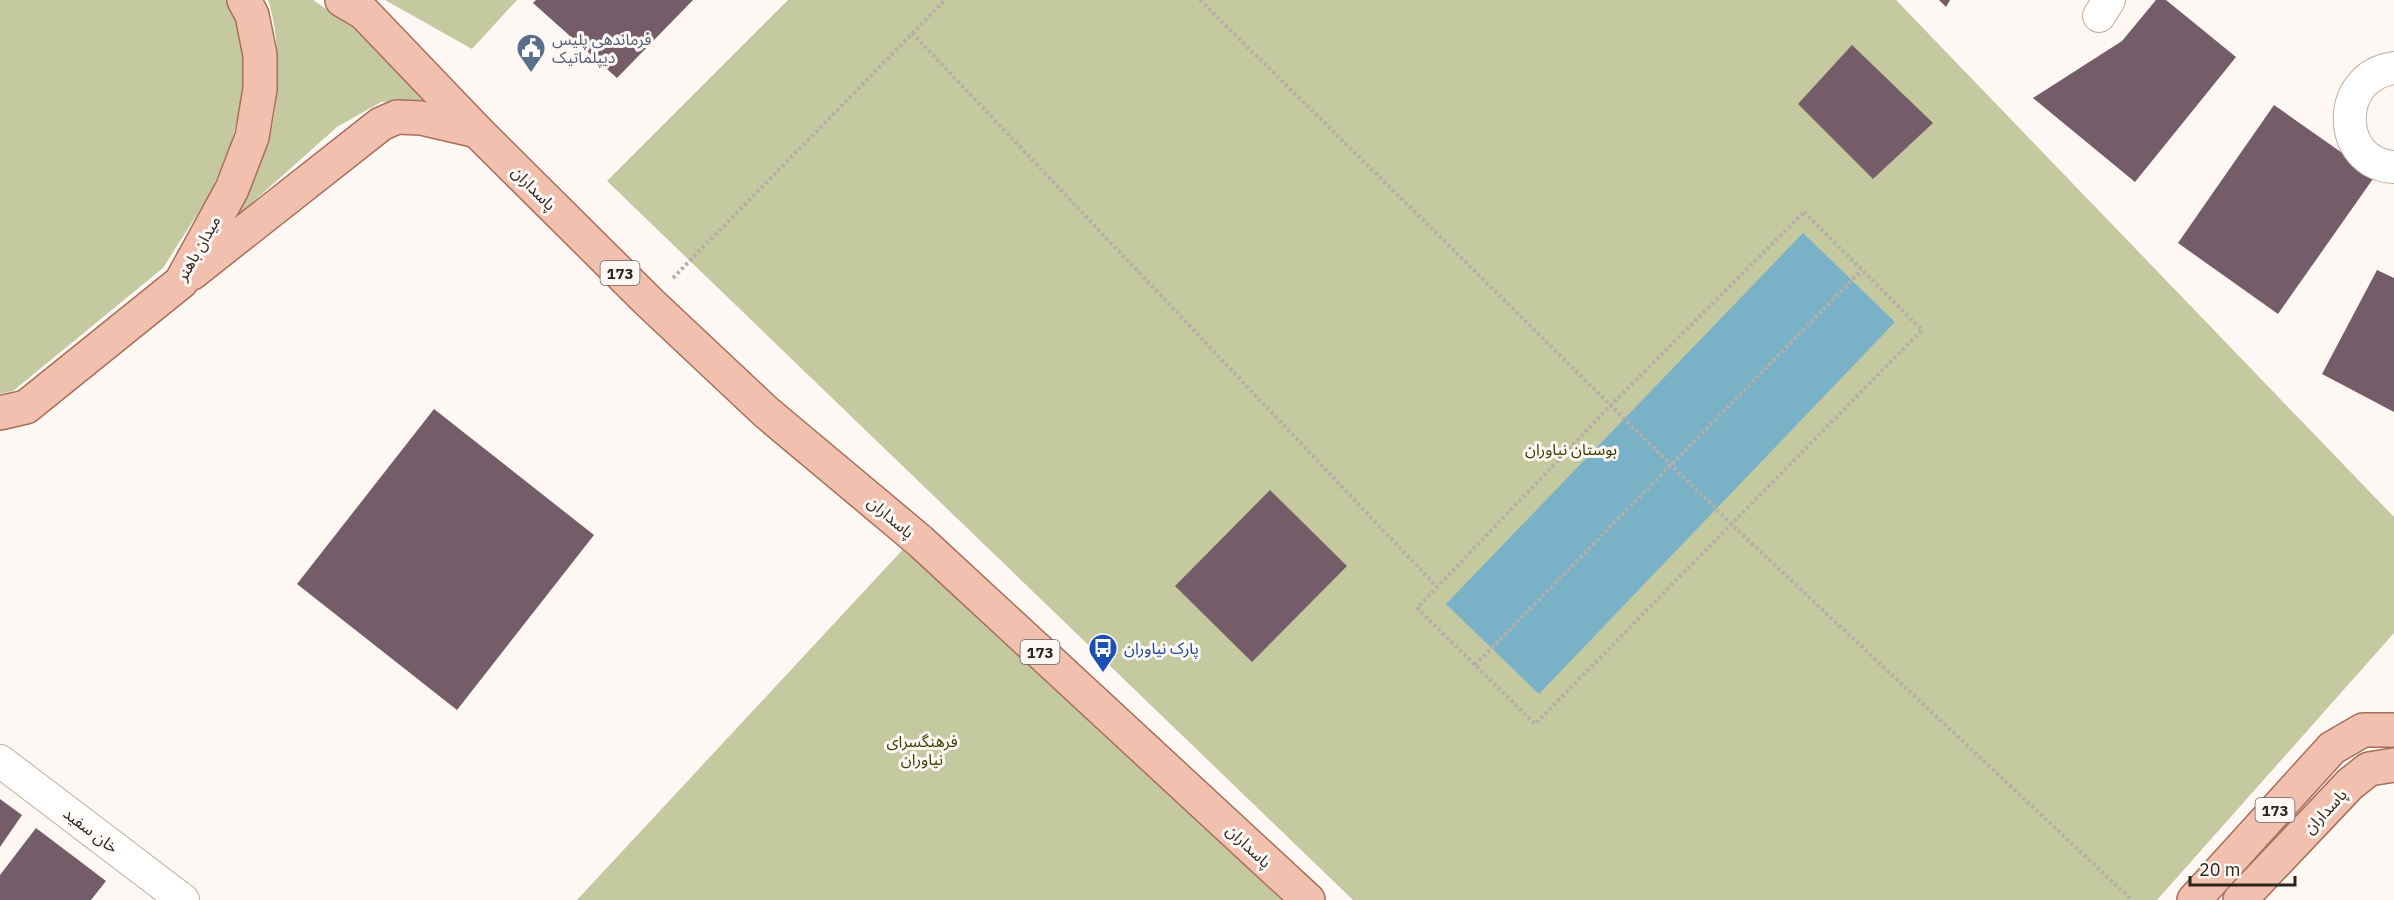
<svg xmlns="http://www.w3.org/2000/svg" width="2394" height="900" viewBox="0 0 2394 900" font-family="'IBM Plex Sans','Noto Sans Arabic',sans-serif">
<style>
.green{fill:#c4c9a0}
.water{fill:#79b1c6}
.building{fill:#755c69}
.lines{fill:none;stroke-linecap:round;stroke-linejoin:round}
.street-casing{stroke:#c3ad99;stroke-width:34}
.primary-casing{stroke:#a86e58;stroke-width:36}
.path{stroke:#b5afa9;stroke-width:4;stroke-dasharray:3 3;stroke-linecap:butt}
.street{stroke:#fff;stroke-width:32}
.primary{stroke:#f2c0af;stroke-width:33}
.labels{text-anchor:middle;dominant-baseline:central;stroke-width:6;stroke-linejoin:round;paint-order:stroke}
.shield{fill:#fdf8f4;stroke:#6b645d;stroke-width:1.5}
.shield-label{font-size:15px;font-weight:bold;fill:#2d241c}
.service-label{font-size:16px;fill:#4e5e75;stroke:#fdf8f4;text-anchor:start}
.street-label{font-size:16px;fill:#2d241c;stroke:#fdf8f4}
.park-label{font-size:16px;fill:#3b3e01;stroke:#fdf8f4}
.transit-label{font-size:16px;fill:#164399;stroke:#fdf8f4;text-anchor:start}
</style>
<rect width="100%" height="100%" fill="#fdf8f4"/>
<!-- green -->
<g class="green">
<path d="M0,0H227L235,18L244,59L242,99L231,144L210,194L163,268L13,391L0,394Z"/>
<path d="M268,0H313L361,33L426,100L381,102L337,127L225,227C243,197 264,161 272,127C280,91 280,35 268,0Z"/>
<path d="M385,0H517L472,49Z"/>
<path d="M788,0H1896L2394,517V633L2157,900H1353L607,181Z"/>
<path d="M920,531L1281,900H577Z"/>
</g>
<!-- water -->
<path class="water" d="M1803,233L1895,322L1539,694L1446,604Z"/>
<!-- building -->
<g class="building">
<path d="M536,0H693L617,78L533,3Z"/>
<path d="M1939,0H1950L1946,7Z"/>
<path d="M2156,0H2166L2236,57L2135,182L2033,98L2122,41Z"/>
<path d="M1852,45L1933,123L1873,179L1798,104Z"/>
<path d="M2274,105L2375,176L2278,314L2178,243Z"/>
<path d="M2377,270L2394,278V412L2322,374Z"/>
<path d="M434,409L594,535L457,710L297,584Z"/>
<path d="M1270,490L1347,566L1252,662L1175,586Z"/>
<path d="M0,799L22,815L0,847Z"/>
<path d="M36,828L106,881L91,900H0V875Z"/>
</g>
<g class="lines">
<!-- street casing -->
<g class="street-casing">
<g id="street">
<path d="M2099,16L2109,0"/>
<path d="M2394,68C2334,76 2336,164 2394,167"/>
<path d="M0,761L183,900"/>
</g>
</g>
<!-- primary casing -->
<g class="primary-casing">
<g id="primary">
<path d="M342,0L364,13L477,131L649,302L766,412L920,541L1308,900"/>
<path d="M192,273L381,124L397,117L421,118L477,131"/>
<path d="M0,413L26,407L181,282L232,189L252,137L260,89V55L252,15L244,0"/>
<path d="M2194,900L2332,748L2363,730H2394"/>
<path d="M2240,900L2350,784L2369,769L2394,765"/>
</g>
</g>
<!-- path -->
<g class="path">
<path d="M1200,0L1731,524L2132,900"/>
<path d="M912,33L1437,587"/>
<path d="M1804,212L1922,330L1535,724L1417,608L1612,404Z"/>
<path d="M673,278L945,0"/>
<path d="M1475,665L1862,270"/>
</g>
<!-- street -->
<use href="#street" class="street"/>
<!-- primary -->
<use href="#primary" class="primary"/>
</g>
<!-- icons -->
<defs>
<g id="civic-pin" transform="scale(1.5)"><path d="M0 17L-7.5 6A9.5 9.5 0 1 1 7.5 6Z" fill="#5c6f8a" stroke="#fdf8f4"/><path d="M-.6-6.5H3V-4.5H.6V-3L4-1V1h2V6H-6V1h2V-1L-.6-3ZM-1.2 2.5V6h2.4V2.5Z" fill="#fff"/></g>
<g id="bus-pin" transform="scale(1.5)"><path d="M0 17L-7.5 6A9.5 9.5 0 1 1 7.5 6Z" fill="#1a4fb4" stroke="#fdf8f4"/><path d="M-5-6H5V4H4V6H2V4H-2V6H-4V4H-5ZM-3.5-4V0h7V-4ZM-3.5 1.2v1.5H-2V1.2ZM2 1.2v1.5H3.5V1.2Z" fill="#fff"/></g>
</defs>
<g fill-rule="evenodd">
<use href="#civic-pin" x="531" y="48"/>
<use href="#bus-pin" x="1103" y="648"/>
</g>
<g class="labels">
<!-- shield labels -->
<g class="shield">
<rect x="600.5" y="261" width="39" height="24" rx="4.5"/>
<rect x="1020.5" y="640" width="39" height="24" rx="4.5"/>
<rect x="2255.5" y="798" width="39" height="24" rx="4.5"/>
</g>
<g class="shield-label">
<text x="620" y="273">173</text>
<text x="1040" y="652">173</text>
<text x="2275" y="810">173</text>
</g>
<!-- service labels -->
<g class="service-label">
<text x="552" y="39">فرماندهی پلیس<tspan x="552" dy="18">دیپلماتیک</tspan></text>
</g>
<!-- street labels -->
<g class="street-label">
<text transform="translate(534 188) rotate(45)">پاسداران</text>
<text transform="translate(198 248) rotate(-60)">میدان باهنر</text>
<text transform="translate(891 517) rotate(40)">پاسداران</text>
<text transform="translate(2325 811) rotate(-47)">پاسداران</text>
<text transform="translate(91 830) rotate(37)">خان سفید</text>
<text transform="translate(1249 846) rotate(43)">پاسداران</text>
</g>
<!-- park labels -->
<g class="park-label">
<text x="1571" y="449">بوستان نیاوران</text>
<text x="922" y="741">فرهنگسرای<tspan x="922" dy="18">نیاوران</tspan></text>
</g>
<!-- transit labels -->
<g class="transit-label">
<text x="1124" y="648">پارک نیاوران</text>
</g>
</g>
<!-- scale -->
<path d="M2190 876v9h105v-9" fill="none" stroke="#2d241c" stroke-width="3"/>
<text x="2199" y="876" font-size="18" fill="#2d241c" stroke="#fdf8f4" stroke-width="4.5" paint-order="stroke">20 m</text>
</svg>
